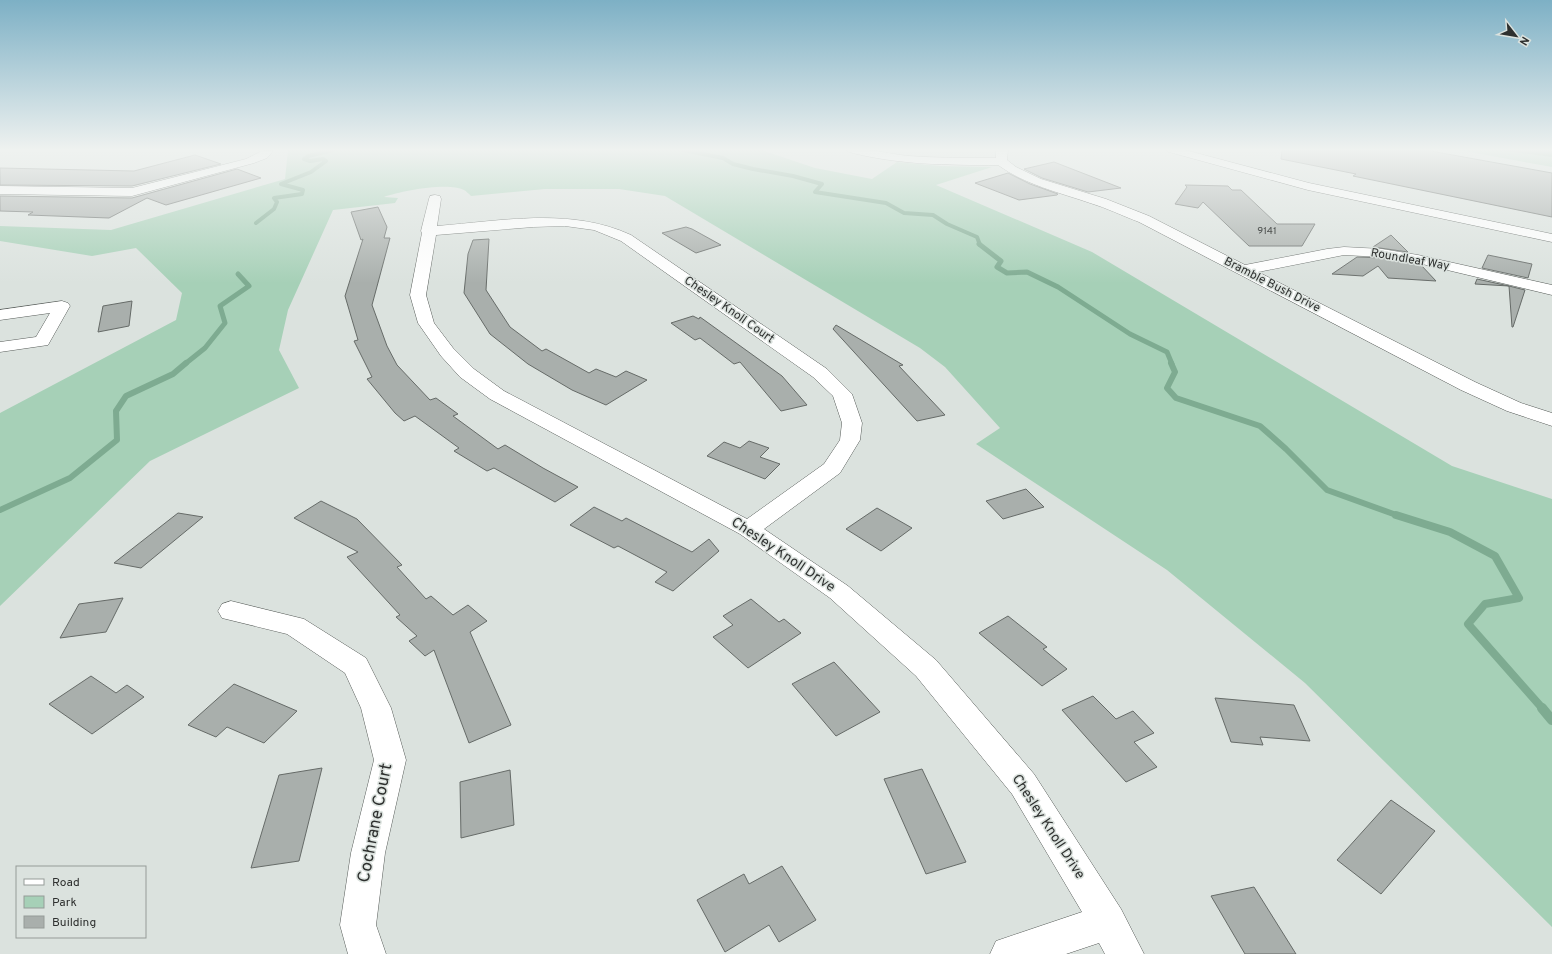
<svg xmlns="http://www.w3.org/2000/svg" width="1552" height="954" viewBox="0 0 1552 954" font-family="Overpass,sans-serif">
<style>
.green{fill:#a6d0b7}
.water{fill:#7eab91}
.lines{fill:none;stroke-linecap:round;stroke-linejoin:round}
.stream-far4{stroke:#7eab91;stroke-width:4}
.stream-far3{stroke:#7eab91;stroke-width:5}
.stream-far2{stroke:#7eab91;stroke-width:6}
.stream-far1{stroke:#7eab91;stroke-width:8}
.stream{stroke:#7eab91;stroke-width:10}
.building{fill:#a9afac;stroke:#666b68}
.minor-casing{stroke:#575c59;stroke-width:1}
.tertiary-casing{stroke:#575c59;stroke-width:1}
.minor{fill:#fff;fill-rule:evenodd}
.tertiary{fill:#fff;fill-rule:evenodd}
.labels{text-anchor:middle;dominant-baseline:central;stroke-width:3;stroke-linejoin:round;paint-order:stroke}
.far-number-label{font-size:10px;fill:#4d504e}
.far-street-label{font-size:12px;fill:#2e302f;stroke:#dbe2de}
.street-label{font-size:14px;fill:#2e302f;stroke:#dbe2de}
.near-street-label{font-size:17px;fill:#2e302f;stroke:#dbe2de}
</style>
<rect width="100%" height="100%" fill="#dbe2de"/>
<!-- green -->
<g class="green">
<path d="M288,150H761L815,168L872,179L897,162L941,166L992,167L936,185L1092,252L1452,466L1552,499V927L1305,683L1167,570L976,444L1000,428L945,367L920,348L665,196L619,189H545L471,196C469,194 466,191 464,190C448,182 401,191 384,197L398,198L395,203L333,210L288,310L279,350L299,388L150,461L0,606V413L176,320L182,293L136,248L92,256L0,241V226L111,230L285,179Z"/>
<path d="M1459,150H1552V167Z"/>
</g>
<!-- water -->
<path class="water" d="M1498,150H1552V157Z"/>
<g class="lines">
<!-- stream-far4 -->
<g class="stream-far4">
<path d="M683,150L723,158L733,164L753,169L793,176L822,184L815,192L886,203L904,213L933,215L947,224L977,237L980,245"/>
<path d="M256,223L274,209L277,202L274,198L302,194L303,190L281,184L311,172L326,161L323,159L310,161L304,159L308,156L333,150"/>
</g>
<!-- stream-far3 -->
<g class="stream-far3">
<path d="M979,244L1001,261L997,267L1007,273L1027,272L1058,287L1130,334L1167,352L1172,364"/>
<path d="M185,364L205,348L225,323L220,306L249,286L238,274"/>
</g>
<!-- stream-far2 -->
<g class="stream-far2">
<path d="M1171,363L1175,372L1167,388L1176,398L1260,426L1286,449L1327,490L1399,516"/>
<path d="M0,510L70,478L117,440L116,411L126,396L173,374L186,363"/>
</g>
<!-- stream-far1 -->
<path class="stream-far1" d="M1396,515L1450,532L1495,556L1519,598L1485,604L1468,624L1543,709"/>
<!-- stream -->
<path class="stream" d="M1542,708L1552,720"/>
</g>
<!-- building -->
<g class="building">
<path d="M1282,150H1425L1552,173V217L1353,176L1356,174L1281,159Z"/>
<path d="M195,155L221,164L132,186L0,185V168L134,171Z"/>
<path d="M1054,162L1121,188L1088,192L1042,178L1024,169Z"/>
<path d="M237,169L261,178L166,205L147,198L109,218L28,215L33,212L0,211V196L132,198Z"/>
<path d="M1008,173L1030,184L1058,194L1057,195L1019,200L975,183Z"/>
<path d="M1185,185L1228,186L1232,190H1241L1277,224H1315L1302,246H1249L1203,202L1198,208L1175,204L1187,187Z"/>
<path d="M378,207L387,227L384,238H390L372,305L387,346L397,365L430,400L436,398L458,414L453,416L498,449L505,445L543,468L578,487L555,502L494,468L487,471L454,451L459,448L415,416L404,421L395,413L367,379L372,377L354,341L358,340L345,296L363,239L361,240L351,212Z"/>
<path d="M686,227L692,229L721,245L696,253L662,233Z"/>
<path d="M1391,235L1408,252L1373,247Z"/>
<path d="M489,239L486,290L510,327L542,351L546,349L589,373L596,369L616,377L626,371L647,380L606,405L572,390L528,364L490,334L464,293L468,254L473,240Z"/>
<path d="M1488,255L1532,264L1528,278L1482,268Z"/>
<path d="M1357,257L1382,258L1421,265L1436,281L1388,278L1378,266L1363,276L1332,274Z"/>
<path d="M1477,279L1509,286L1475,284Z"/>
<path d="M1509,286L1525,290L1513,327H1512Z"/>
<path d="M132,301L129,326L98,332L103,306Z"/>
<path d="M693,316L699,319L700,317L782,376L807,405L781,411L740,362L734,364L700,338L695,340L671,323Z"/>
<path d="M836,325L903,365L899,366L945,415L917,421L833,329Z"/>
<path d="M749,441L769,448L760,457L780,464L765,479L707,456L724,442L740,448Z"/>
<path d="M1026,489L1044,507L1003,519L986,501Z"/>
<path d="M321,501L357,519L402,565L397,567L426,599L431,596L453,615L468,605L487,621L470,632L511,725L469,743L434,650L425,656L409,641L417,636L396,617L400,615L347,557L358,552L294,518Z"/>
<path d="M594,507L622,521L626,518L692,552L709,539L719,551L673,591L655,582L667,572L618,546L614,548L570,525Z"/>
<path d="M877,508L912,528L881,551L846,529Z"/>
<path d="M178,513L203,517L141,568L114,563Z"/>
<path d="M123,598L106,632L60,638L79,604Z"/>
<path d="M751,599L779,622L784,619L801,633L748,668L713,637L733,625L723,616Z"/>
<path d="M1008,616L1047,647L1043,649L1067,669L1042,686L979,633Z"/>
<path d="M834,662L880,712L836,736L792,684Z"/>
<path d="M91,676L116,693L127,685L144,697L92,734L49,704Z"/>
<path d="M234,684L297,711L264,743L227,727L216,737L188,725Z"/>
<path d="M1093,696L1116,719L1133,711L1154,733L1134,742L1157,767L1126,782L1062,710Z"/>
<path d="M1215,698L1294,705L1310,741L1260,737L1263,745L1231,742Z"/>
<path d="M322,768L299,861L251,868L279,775Z"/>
<path d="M922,769L966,862L926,874L884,779Z"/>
<path d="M510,770L514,825L461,838L460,782Z"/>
<path d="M1391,800L1435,831L1381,894L1337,860Z"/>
<path d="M782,866L816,920L779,942L769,925L725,952L697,900L744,874L749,884Z"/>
<path d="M1254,887L1296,954H1245L1211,896Z"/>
</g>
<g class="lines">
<!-- minor casing -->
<g class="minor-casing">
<g id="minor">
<path d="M259,150L273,151L267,158L254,163L132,196L0,194V186L132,188L246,159L260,152Z"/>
<path d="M847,150C868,148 888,154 909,156C938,158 967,158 996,158V150H1008L1007,160L1016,167L1041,179L1106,199L1149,216L1245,265L1327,249L1344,247L1382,249L1418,255L1552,285V295L1418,263L1382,257L1344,255L1258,272L1475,382L1521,403L1552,413V426L1507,411L1461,390L1139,222C1123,216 1107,208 1090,203C1058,192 1026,185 998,165C948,165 898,165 849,152Z"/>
<path d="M435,195L440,196L441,199L437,226C502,221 570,207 631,235L827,369L852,394L862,423L860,440L840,473L764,529L848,586L936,660L1034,774L1121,909L1144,954H1105L1099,943L1066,954H990L996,941L1082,912L1012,794L916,676L830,598L740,534L490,399L460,377L441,356L418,323L410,295L422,233L421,231L429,199L430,196ZM565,226L594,230L621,241L813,377L833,396L842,423L840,440L824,464L747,519L504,391L474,369L453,348L434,323L426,295L436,235L533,227Z"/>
<path d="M62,301L68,303L70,306L48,345L0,352V342L36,337L50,313L0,320V310Z"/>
<path d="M231,601L304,619L366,658L391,708L406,760L385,853L376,925L386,954H348L340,925L351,853L374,760L361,708L345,673L287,634L222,618L218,611L222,604Z"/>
</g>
</g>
<!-- tertiary casing -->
<g class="tertiary-casing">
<path id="tertiary" d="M1167,150H1185L1309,183L1552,234V242L1308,190L1169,152Z"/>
</g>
<!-- minor -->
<use href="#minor" class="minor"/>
<!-- tertiary -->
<use href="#tertiary" class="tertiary"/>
</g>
<!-- sky -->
<linearGradient id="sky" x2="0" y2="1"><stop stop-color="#7db0c5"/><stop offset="0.53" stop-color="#eff2f0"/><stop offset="1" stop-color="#eff2f0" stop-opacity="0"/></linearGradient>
<rect width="1552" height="283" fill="url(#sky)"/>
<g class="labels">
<!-- far-number labels -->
<g class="far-number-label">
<text x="1267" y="231">9141</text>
</g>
<!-- far-street labels -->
<g class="far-street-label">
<text transform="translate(1410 260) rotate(10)">Roundleaf Way</text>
<text transform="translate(1272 285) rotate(27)">Bramble Bush Drive</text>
<text transform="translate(729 310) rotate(35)">Chesley Knoll Court</text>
</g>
<!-- street labels -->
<g class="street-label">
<text transform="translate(783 555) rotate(34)">Chesley Knoll Drive</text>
<text transform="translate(1048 827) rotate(57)">Chesley Knoll Drive</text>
</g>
<!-- near-street labels -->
<g class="near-street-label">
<text transform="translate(376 823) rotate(-79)">Cochrane Court</text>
</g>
</g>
<!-- legend -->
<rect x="16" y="866" width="130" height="72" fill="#dbe2de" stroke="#969b98"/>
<rect x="24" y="879" width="20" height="6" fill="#ffffff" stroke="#969b98"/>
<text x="52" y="886" font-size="12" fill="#2e302f">Road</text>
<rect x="24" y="896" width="20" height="12" fill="#a6d0b7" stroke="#969b98"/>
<text x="52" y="906" font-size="12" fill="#2e302f">Park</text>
<rect x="24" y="916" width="20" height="12" fill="#a9afac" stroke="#969b98"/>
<text x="52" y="926" font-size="12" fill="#2e302f">Building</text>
<!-- north arrow -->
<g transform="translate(1516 36) rotate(121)" stroke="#dbe2de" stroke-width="3" paint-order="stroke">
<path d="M0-3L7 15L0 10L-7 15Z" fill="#2e302f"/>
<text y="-6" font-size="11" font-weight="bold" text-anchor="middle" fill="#2e302f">N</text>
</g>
</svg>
